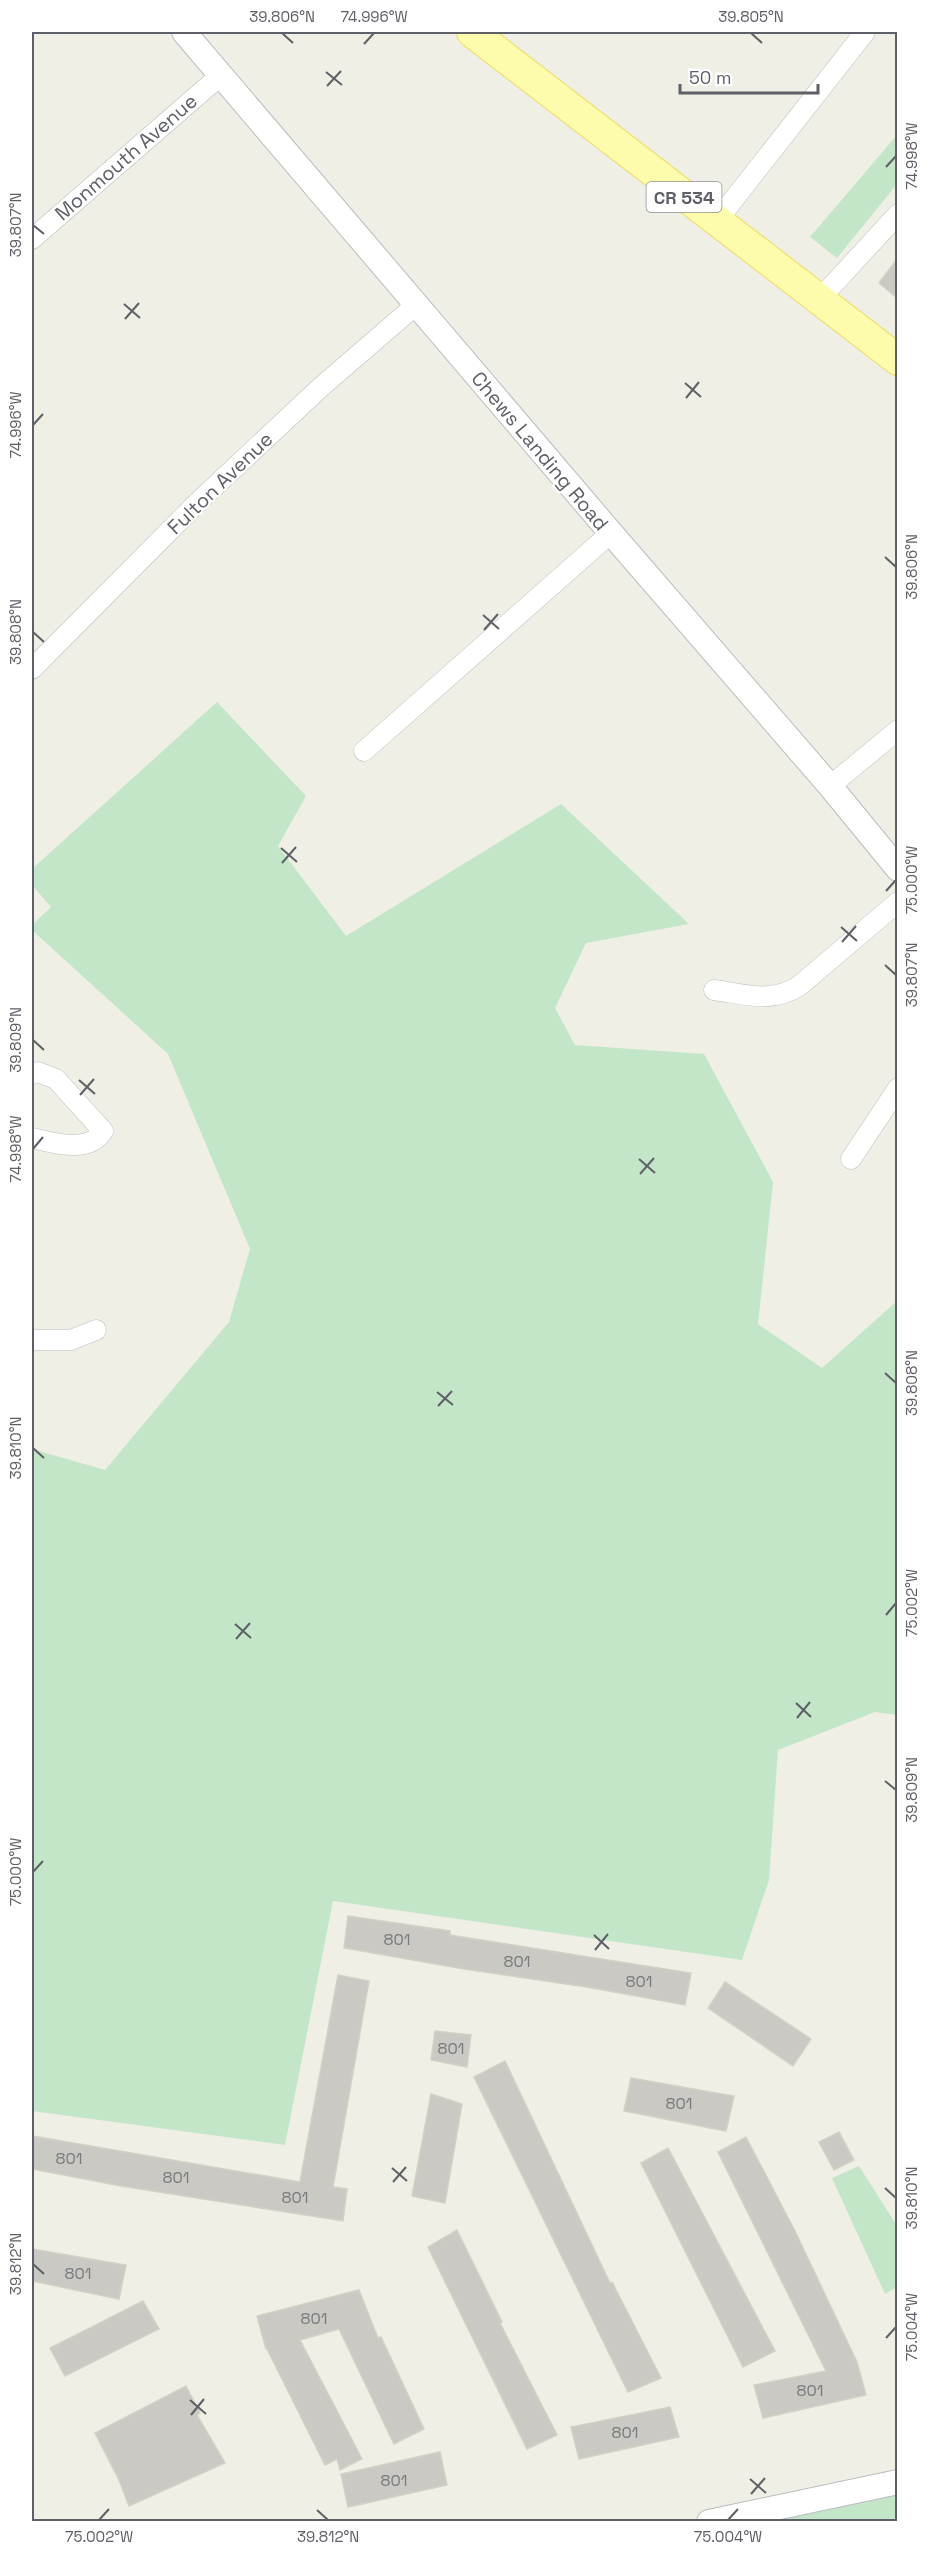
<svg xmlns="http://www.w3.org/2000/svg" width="929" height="2553" viewBox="0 0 929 2553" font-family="'Space Grotesk',sans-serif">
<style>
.green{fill:#c3e6c8}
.building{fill:#cac9c3;stroke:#d4d1c4;stroke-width:1.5}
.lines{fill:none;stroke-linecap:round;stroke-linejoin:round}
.minor-casing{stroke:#babcc1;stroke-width:21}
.tertiary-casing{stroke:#babcc1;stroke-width:26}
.primary-casing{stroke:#eedb60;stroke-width:32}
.minor{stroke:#fff;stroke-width:20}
.tertiary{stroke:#fff;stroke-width:24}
.primary{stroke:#fdfcad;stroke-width:30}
.ticks{fill:none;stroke:#5d6066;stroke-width:2}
.labels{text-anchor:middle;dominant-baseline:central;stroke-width:4.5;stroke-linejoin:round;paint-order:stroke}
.number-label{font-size:16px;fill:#787a7d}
.shield{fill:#fff;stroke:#8e9094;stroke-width:1.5}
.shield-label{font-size:18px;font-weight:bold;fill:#5d6066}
.street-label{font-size:20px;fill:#5d6066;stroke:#fff}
.neatline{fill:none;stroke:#5d6066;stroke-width:2}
.ticks-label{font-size:15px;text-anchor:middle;fill:#5d6066}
</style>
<rect width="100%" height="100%" fill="#efefe6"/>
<!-- green -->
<g class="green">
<path d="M897,135V184L837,258L810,237Z"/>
<path d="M217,702L306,796L278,846L346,936L561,804L689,924L586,943L555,1008L575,1045L704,1054L773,1182L758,1324L822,1368L898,1300L897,1715L875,1712L778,1750L769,1880L742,1960L333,1901L285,2145L32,2111V1449L105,1470L229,1322L250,1249L168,1054L32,930V925L51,907L32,885V869Z"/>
<path d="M859,2166L897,2226V2287L885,2294L832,2178Z"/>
<path d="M897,2487V2521H725Z"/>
</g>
<!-- building -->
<g class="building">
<path d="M897,259V298L879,283Z"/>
<path d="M348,1916L450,1931V1935L691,1973L685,2005L587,1987L464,1969L344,1948Z"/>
<path d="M338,1975L369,1981L333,2187L347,2189L343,2221L121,2186L32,2169V2136L300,2182Z"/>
<path d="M725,1982L811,2039L793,2066L708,2008Z"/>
<path d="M435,2031L471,2035L467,2067L431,2060Z"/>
<path d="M505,2061L610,2283L612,2282L661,2378L628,2392L474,2077Z"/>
<path d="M631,2078L734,2096L726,2131L624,2111Z"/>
<path d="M431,2094L462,2104L445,2203L412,2196Z"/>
<path d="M839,2132L854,2160L834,2170L819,2142Z"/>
<path d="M746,2137L795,2231L857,2362L866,2395L763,2418L754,2385L826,2371L718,2152Z"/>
<path d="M668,2148L775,2351L743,2367L641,2163Z"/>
<path d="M457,2230L502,2322L500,2323L557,2435L527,2449L428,2247Z"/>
<path d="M32,2249L126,2265L119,2299L32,2281Z"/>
<path d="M359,2290L378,2338L381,2337L424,2429L394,2444L339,2329L300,2340L362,2459L340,2470L337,2459L325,2465L267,2349H266L257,2316Z"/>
<path d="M143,2301L159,2329L65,2376L50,2348Z"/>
<path d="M186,2386L200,2413L197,2415L225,2463L129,2506L119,2480L95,2433Z"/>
<path d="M670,2407L679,2437L579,2459L571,2427Z"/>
<path d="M440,2452L447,2485L348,2507L341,2474Z"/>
</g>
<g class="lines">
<!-- minor casing -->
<g class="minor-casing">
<g id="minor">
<path d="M716,222L865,32"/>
<path d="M32,239L221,75"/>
<path d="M818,301L898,214"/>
<path d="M32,669L197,503L322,386L416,305"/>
<path d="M364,751L611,533"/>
<path d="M830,786L898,730"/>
<path d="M714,990C745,994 771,1004 799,986L898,902"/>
<path d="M32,1074L38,1072L56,1079L103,1131C89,1154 54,1143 32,1138"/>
<path d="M851,1159L898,1088"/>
<path d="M32,1340H71L96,1330"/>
</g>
</g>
<!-- tertiary casing -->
<g class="tertiary-casing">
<g id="tertiary">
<path d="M184,32L611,533L830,786L898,869"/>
<path d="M709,2522L898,2482"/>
</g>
</g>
<!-- primary casing -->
<g class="primary-casing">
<path id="primary" d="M472,32L898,360"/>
</g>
<!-- minor -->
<use href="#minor" class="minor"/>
<!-- tertiary -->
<use href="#tertiary" class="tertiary"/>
<!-- primary -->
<use href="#primary" class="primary"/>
</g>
<!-- ticks -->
<path class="ticks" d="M282,33L293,43M751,33L762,43M364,44L374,33M326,72L342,85M327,86L341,71M886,167L896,156M33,225L44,234M124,304L140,318M125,319L139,303M685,383L701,397M686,398L699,382M33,425L43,414M885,557L896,567M483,615L499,629M484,630L498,614M33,632L44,642M281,848L297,862M282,863L296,847M886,891L896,880M841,927L857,941M842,942L856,926M885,965L896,975M33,1040L44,1050M79,1080L95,1094M80,1095L94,1079M33,1149L43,1137M639,1159L655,1173M640,1174L654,1158M885,1373L896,1383M437,1392L453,1405M438,1406L452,1391M33,1448L44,1458M886,1615L896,1603M235,1624L251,1638M236,1639L250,1623M796,1703L811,1717M797,1718L810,1702M885,1781L896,1790M33,1872L43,1861M594,1935L609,1949M595,1950L608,1934M392,2168L407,2181M393,2182L406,2167M885,2188L896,2198M33,2264L44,2274M886,2338L896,2327M190,2400L206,2414M191,2415L204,2399M750,2479L766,2493M751,2494L765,2478M317,2510L328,2520M99,2520L109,2509M728,2520L738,2509"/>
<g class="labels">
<!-- number labels -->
<g class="number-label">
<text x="397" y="1939">801</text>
<text x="517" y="1961">801</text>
<text x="639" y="1981">801</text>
<text x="451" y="2048">801</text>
<text x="679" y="2103">801</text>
<text x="69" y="2158">801</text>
<text x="176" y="2177">801</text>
<text x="295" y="2197">801</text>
<text x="78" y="2273">801</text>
<text x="314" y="2318">801</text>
<text x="810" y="2390">801</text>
<text x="625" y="2432">801</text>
<text x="394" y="2480">801</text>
</g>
<!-- shield labels -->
<rect class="shield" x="646.5" y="182" width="75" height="30" rx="4.5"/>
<g class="shield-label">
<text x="684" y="197">CR 534</text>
</g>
<!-- street labels -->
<g class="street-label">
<text transform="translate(126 157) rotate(-41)">Monmouth Avenue</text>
<text transform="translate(540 451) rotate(50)">Chews Landing Road</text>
<text transform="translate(220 483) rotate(-44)">Fulton Avenue</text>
</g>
</g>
<!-- border -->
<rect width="929" height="2553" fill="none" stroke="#ffffff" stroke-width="66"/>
<!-- scale -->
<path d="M680 84v9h138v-9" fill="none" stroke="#5d6066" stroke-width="3"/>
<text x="689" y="84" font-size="18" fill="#5d6066" stroke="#ffffff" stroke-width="4.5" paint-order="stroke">50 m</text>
<rect x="33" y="33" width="863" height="2487" class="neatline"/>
<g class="ticks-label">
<text x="282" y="22">39.806°N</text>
<text x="374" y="22">74.996°W</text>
<text x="751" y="22">39.805°N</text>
<text transform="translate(912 156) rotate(-90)" y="5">74.998°W</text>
<text transform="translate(16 225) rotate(-90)" y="5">39.807°N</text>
<text transform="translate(16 425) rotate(-90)" y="5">74.996°W</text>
<text transform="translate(912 567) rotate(-90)" y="5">39.806°N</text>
<text transform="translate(16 632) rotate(-90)" y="5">39.808°N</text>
<text transform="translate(912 880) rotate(-90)" y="5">75.000°W</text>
<text transform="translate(912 975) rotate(-90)" y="5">39.807°N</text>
<text transform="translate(16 1040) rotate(-90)" y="5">39.809°N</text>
<text transform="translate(16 1149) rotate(-90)" y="5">74.998°W</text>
<text transform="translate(912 1383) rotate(-90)" y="5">39.808°N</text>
<text transform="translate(16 1448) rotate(-90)" y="5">39.810°N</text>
<text transform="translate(912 1603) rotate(-90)" y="5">75.002°W</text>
<text transform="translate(912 1790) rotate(-90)" y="5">39.809°N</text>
<text transform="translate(16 1872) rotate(-90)" y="5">75.000°W</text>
<text transform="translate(912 2198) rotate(-90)" y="5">39.810°N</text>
<text transform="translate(16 2264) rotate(-90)" y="5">39.812°N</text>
<text transform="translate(912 2327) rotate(-90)" y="5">75.004°W</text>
<text x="99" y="2542">75.002°W</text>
<text x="328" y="2542">39.812°N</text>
<text x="728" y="2542">75.004°W</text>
</g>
</svg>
